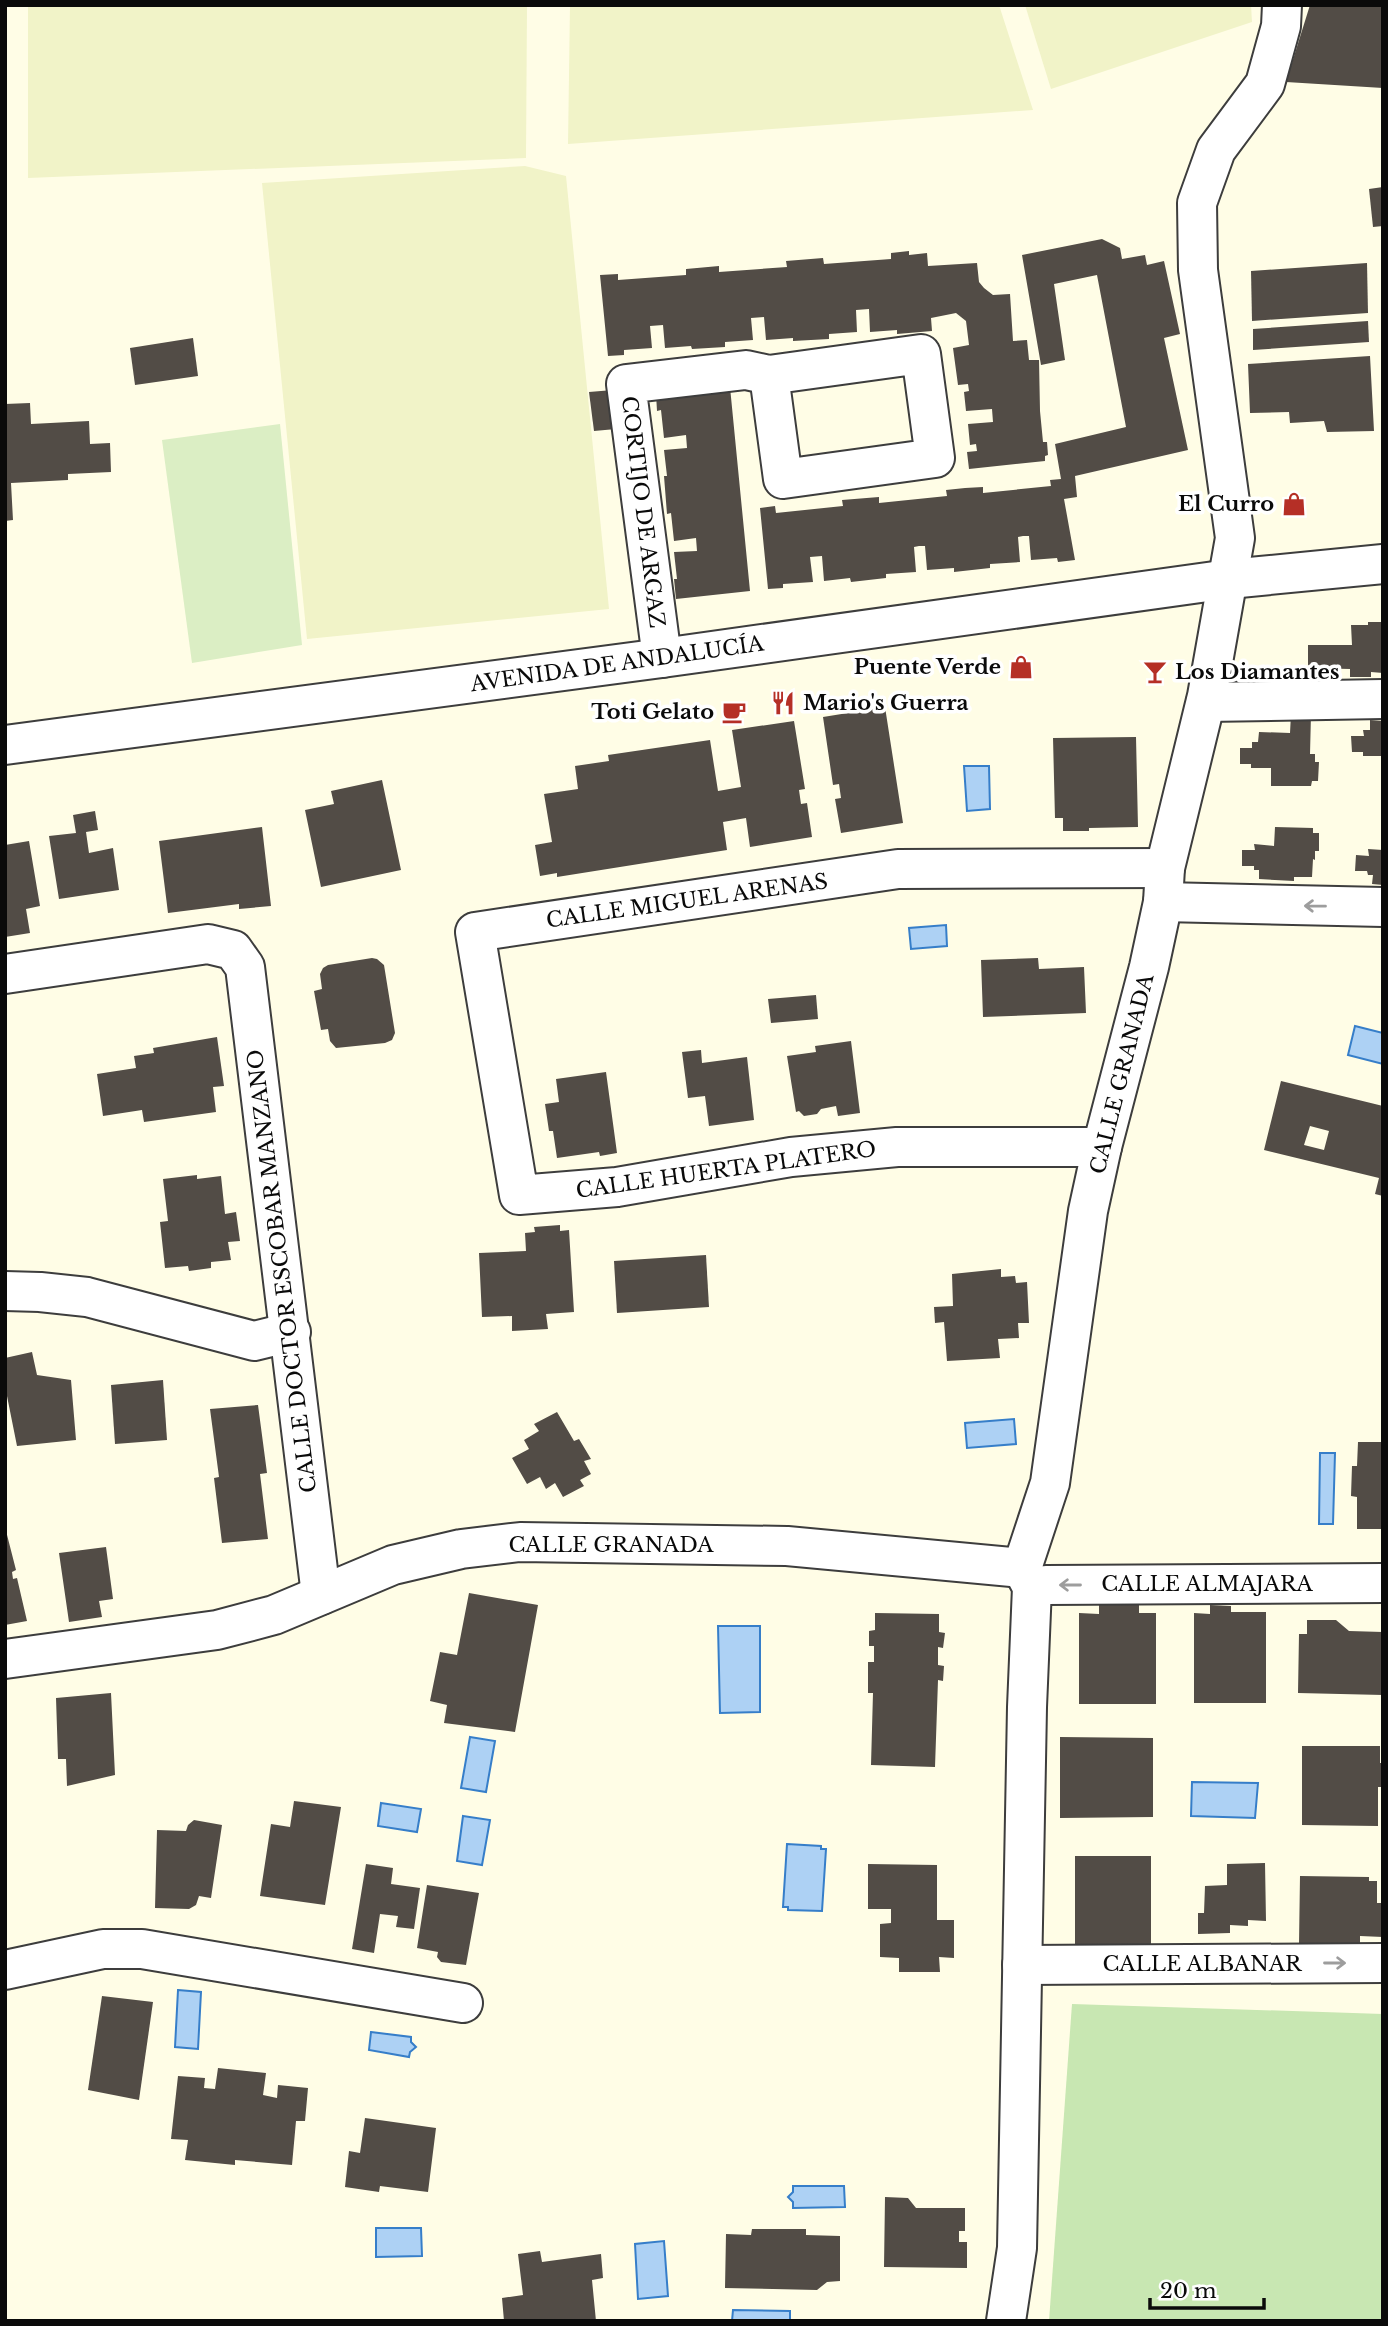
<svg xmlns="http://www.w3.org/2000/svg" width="1388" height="2326" viewBox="0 0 1388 2326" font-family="'Libre Baskerville',serif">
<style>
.farmland{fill:#f1f3c8}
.green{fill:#c8e7b2}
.pitch{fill:#dbeec4}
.water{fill:#add1f4;stroke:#367ec9;stroke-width:2}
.building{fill:#524c46;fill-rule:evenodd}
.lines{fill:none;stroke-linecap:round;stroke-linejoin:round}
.minor-casing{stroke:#3d3d3d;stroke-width:42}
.minor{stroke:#fff;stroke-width:38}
.oneway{stroke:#9d9d9d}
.labels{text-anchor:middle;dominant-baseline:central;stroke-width:7;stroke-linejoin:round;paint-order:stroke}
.poi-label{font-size:21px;font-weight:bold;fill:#0a0a0a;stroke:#fff;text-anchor:end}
.street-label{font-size:21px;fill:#0a0a0a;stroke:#fff}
</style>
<rect width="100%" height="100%" fill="#fffde6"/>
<!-- farmland -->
<g class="farmland">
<path d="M28,5H527L526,158L28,178Z"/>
<path d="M570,5H999L1033,110L568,144Z"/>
<path d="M1025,5H1251L1252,22L1051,89Z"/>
<path d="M525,166L566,176L609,609L307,639L262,183Z"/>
</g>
<!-- green -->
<path class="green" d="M1072,2004L1383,2014V2321H1049Z"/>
<!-- pitch -->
<path class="pitch" d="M280,424L302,645L192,663L162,440Z"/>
<!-- water -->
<g class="water">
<path d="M989,766L990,809L967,811L964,766Z"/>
<path d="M946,925L947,946L911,949L909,928Z"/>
<path d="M1355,1026L1383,1033V1064L1348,1055Z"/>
<path d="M1014,1419L1016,1444L967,1448L965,1423Z"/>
<path d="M1320,1453H1335L1333,1524H1319Z"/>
<path d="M718,1626H760V1712L720,1713Z"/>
<path d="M470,1737L495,1741L486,1792L461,1788Z"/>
<path d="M1192,1782L1258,1783L1255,1818L1191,1816Z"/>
<path d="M381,1803L421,1809L417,1832L378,1826Z"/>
<path d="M463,1816L490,1820L482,1865L457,1861Z"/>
<path d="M787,1844L821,1846V1849H826L822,1911L788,1910V1907H783Z"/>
<path d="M178,1990L201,1992L198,2049L175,2047Z"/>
<path d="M371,2032L411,2037V2042L416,2047L410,2052L409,2057L369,2050Z"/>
<path d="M793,2186H844L845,2207L793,2208V2202L788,2197L793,2192Z"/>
<path d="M376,2228H421L422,2256L376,2257Z"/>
<path d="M664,2241L668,2296L638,2299L635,2244Z"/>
<path d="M733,2310L790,2311V2321H732Z"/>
</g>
<!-- building -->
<g class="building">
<path d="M1310,5H1383V88L1286,82Z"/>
<path d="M1383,187V226L1373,227L1369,189Z"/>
<path d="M1102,239L1120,248L1122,259L1145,255L1147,265L1164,261L1180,334L1164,338L1188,450L1075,476L1077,497L1064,499L1075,560L1058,562L1057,558L1031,560L1029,536H1023L1018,537L1020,562L990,564V568L954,572V568L927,570L925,546H919L914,547L916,572L886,574V578L851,582L850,578L824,581L822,556L810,557L813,582L783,584V588L768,589L760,508L775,506L776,513L843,506L842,500L879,497V503L947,496L946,490L965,488L983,487V493L1051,486L1050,480L1061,479L1055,444L1126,427L1097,275L1054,284L1065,360L1041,365L1022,255Z"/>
<path d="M909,251V255L927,253L928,266L977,263L979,282L984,288L993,295L1010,294L1013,341L1027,340L1029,360H1039L1040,411L1043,442H1047L1048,455L1045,456V461L969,469L967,452L977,451L976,444L970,445L968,424L993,422L992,409L966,411L964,392L969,391L968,384L958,385L953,348L969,345L966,321L956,313L931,318L932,331L897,334V330L870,332L869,309L856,310L857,332L829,334V339L793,341V338L766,340L764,317L751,318L753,340L725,342V347L692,349L691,346L665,348L663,325L650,326L652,348L624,350V355L608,356L600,275L618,274V280L686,275V269L719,266V272L787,267L786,261L823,258L824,264L891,259V253Z"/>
<path d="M1367,263L1368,313L1252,321L1251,271Z"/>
<path d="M1368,321L1369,342L1253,350V329Z"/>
<path d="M193,338L198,376L135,385L130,348Z"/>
<path d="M1370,356L1374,431L1327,432L1324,421L1290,423L1289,412L1250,413L1248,364Z"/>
<path d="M730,387L750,591L676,599L674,579H677L674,552L697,551L696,538L674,541L671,513L667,514L664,476H667L664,450L687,448L686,435L664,438L661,410L657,411L656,394Z"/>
<path d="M613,390L616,429L594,431L589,392Z"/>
<path d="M30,403L31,424L89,421L90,444L110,443L111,472L68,474V480L11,483L13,520L5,521V404Z"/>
<path d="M1368,622H1383V673L1371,672V677H1350V669L1308,668V645H1352L1351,625H1368Z"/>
<path d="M885,707L903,823L841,833L835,799L841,798L839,784L833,785L823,717Z"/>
<path d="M1291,714H1311L1310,754H1315V762H1319L1318,781H1312L1311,786H1271V768H1251V764H1240V748H1252V742H1258L1259,732L1290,733Z"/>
<path d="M1370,720L1383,721V756H1363V752H1352L1351,736H1364L1363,730H1370Z"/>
<path d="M794,721L805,789L799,790L801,804L807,803L812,837L750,847L746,818L723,822L727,850L557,877V873L540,876L535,845L552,842L544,794L578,789L575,766L609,761L608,755L710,740L718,791L741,787L732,730Z"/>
<path d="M1136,737L1138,827L1089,828V831H1063V818H1055L1053,738Z"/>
<path d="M382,780L401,870L321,887L305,810L334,804L331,791Z"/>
<path d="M95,811L98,830L86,832L89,853L113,848L119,890L59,899L49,836L76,833L73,815Z"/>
<path d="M262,827L271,906L239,909V904L168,913L159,841Z"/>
<path d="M1275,827L1313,828V833H1319V851H1315V860L1313,859L1312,877H1294V881L1259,879V870H1254V866H1242V850H1255L1254,844L1274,846Z"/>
<path d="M29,841L40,906L26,909L30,933L5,937V845Z"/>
<path d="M1368,849L1383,850V885L1372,884L1373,875H1368L1367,871H1355L1356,855L1369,856Z"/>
<path d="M372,958L377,959L384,965L395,1033L392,1040L385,1043L336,1048L330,1041L328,1029L321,1030L314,991L322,989L320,974L323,968L328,965Z"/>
<path d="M1038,958L1039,969L1084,967L1086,1013L983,1017L981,960Z"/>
<path d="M816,995L818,1019L771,1023L768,999Z"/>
<path d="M217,1037L224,1086L213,1087L216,1112L144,1122L142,1110L103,1116L97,1074L136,1068L134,1056L154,1053L153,1048Z"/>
<path d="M851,1041L860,1113L838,1116L836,1106L821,1109L817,1114L804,1116L799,1111L796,1112L787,1056L816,1052L815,1046Z"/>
<path d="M701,1050L702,1063L747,1057L754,1120L709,1126L705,1096L688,1098L682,1052Z"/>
<path d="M606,1072L617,1153L600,1156L599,1152L557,1158L553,1131H549L545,1104L559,1102L556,1079Z"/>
<path d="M1281,1081L1383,1106V1196L1375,1194L1379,1178L1264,1150ZM1310,1126L1329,1131L1324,1150L1304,1145Z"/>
<path d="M197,1175V1179L221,1176L225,1214L236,1212L240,1241L228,1242L231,1260L211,1262V1268L189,1271L188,1266L165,1268L160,1222L168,1221L163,1179Z"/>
<path d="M560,1225V1231L569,1230L574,1312L546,1314L548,1329L512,1331V1316L482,1317L479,1253L526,1251L525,1233L535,1232L534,1227Z"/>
<path d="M706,1255L709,1307L617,1313L614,1261Z"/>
<path d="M1001,1269V1277L1015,1276L1016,1283L1027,1282L1029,1323H1018L1019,1338L998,1339L1000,1358L947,1361L944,1322L935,1323L934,1307L953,1306L952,1274Z"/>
<path d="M32,1352L37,1375L71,1380L76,1440L17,1446L5,1386V1358Z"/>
<path d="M163,1380L167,1440L115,1444L111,1385Z"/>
<path d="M258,1405L267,1473L260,1474L268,1539L222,1543L214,1478L219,1477L210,1409Z"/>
<path d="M557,1412L574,1441L579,1439L591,1459L584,1461L591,1474L580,1480L584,1486L563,1497L555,1483L546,1489L540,1477L527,1484L512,1458L529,1449L524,1440L539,1431L534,1424Z"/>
<path d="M1358,1442H1383V1529H1357V1497L1351,1496L1352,1466H1357Z"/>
<path d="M5,1527L16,1570L12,1572L13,1579L17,1578L27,1621L5,1625Z"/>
<path d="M106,1547L113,1599L99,1601L102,1617L69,1622L59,1553Z"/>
<path d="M469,1593L538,1605L515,1732L444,1723L447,1705L430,1701L440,1652L457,1655Z"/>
<path d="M1099,1605H1139V1613H1156V1704H1079V1613L1099,1614Z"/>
<path d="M1210,1605L1231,1606V1612H1266V1703H1194V1613L1210,1614Z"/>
<path d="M875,1613L939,1614V1632L945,1633L943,1648L938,1647V1665L944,1666L943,1681L938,1680L935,1767L871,1765L873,1693H868V1662H874V1646H869V1631L875,1630Z"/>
<path d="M1307,1620H1336L1349,1631L1383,1632V1695L1298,1693L1299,1634H1307Z"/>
<path d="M111,1693L115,1775L67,1786L66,1759H58L56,1698Z"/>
<path d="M1060,1737L1153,1738V1817L1060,1818Z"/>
<path d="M1302,1746H1380V1763H1383V1787H1378V1826L1302,1825Z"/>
<path d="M294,1801L341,1807L325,1905L260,1896L271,1824L290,1827Z"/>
<path d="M194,1820L222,1825L211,1898L199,1896L196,1905L189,1909L155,1908L157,1830L186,1831L188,1825Z"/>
<rect x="1075" y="1856" width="76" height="99"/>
<path d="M1265,1863L1266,1921L1248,1920V1926L1230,1925V1933L1198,1934V1913H1204L1205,1886L1227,1885V1864Z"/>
<path d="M366,1864L393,1868L391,1884L420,1888L414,1929L396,1927L398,1916L380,1914L374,1953L352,1949Z"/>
<path d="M868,1864L937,1865V1920H954V1958L939,1957L940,1972H899V1958L880,1957V1924L891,1923V1909H868Z"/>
<path d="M1300,1876L1369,1877V1881H1377V1903H1383V1937L1360,1936V1949L1299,1944Z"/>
<path d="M427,1885L479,1893L466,1965L441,1962L437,1957L438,1952L417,1948Z"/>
<path d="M102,1996L153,2002L139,2100L88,2090Z"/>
<path d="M218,2068L266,2073L263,2095L277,2098L278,2085L308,2088L305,2121H296L292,2165L235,2160V2165L185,2160L188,2140L171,2139L178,2076L205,2078L204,2088L215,2089Z"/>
<path d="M365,2118L436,2128L428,2192L380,2186L379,2192L345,2187L349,2151L360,2153Z"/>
<path d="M885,2197L908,2198L916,2208H965V2231H959V2242H967V2268L884,2267Z"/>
<path d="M752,2229H806V2235L840,2236V2281L827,2282L817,2290L725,2288L726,2234L751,2235Z"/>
<path d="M540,2251L542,2262L601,2254L603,2278L592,2280L596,2321H504L502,2298L523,2295L518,2254Z"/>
</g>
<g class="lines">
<!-- minor casing -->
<g class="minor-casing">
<g id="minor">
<path d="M662,658L626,384L746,370L769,375L921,354L935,458L783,479L769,375"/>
<path d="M1206,702L1383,699"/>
<path d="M5,745L662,658L1229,579L1383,564"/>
<path d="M1163,902L1383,907"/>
<path d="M5,974L208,944L233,950L245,967L321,1595"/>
<path d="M1102,1147H897L791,1157L617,1187L519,1195L475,932L898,869L1165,868"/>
<path d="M5,1291L40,1292L87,1297L254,1341L291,1332"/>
<path d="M1032,1587L1046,1585L1383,1583"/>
<path d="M5,1659L217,1630L274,1615L393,1565L461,1549L520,1542L787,1546L1022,1568"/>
<path d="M1022,1965L1383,1963"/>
<path d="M5,1970L103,1949H142L463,2003"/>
<path d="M1006,2321L1017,2248L1027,1707L1032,1587L1022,1568L1050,1483L1088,1211L1102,1147L1149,967L1163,902L1165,868L1207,696L1235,538L1198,270L1197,203L1216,150L1265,84L1281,26L1282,5"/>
</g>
</g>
<!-- minor -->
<use href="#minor" class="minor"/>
</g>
<!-- one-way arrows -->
<defs><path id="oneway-shaft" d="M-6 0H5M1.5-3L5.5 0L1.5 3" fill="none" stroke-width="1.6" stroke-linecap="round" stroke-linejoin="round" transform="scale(1.75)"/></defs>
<g class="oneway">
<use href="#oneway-shaft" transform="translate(1315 906) rotate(-179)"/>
<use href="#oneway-shaft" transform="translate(1070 1585) rotate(180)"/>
<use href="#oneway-shaft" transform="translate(1335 1963)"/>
</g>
<!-- icons -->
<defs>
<g id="shop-bare" transform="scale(1.89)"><path d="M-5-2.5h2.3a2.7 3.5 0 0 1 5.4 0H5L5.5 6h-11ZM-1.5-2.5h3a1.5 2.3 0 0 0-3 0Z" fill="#b52f26" stroke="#fff" stroke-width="2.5" paint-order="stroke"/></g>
<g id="bar-bare" transform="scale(1.89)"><path d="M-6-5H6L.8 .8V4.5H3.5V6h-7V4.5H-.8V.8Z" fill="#b52f26" stroke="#fff" stroke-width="2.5" paint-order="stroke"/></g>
<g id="restaurant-bare" transform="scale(1.89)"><path d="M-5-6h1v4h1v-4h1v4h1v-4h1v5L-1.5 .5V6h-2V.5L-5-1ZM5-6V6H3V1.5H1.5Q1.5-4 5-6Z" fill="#b52f26" stroke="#fff" stroke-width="2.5" paint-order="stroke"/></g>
<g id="cafe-bare" transform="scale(1.89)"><path d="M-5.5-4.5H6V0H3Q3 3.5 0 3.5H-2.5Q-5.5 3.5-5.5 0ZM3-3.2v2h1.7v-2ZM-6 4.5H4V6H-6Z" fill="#b52f26" stroke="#fff" stroke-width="2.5" paint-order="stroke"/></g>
</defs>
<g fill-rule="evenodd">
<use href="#shop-bare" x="1294" y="504"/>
<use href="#shop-bare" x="1021" y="667"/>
<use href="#bar-bare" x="1155" y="672"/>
<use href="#restaurant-bare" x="783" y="703"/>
<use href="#cafe-bare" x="734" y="712"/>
</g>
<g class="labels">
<!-- poi labels -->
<g class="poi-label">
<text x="1274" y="504">El Curro</text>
<text x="1001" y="667">Puente Verde</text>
<text x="1175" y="672" text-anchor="start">Los Diamantes</text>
<text x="803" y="703" text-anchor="start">Mario's Guerra</text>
<text x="714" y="712">Toti Gelato</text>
</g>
<!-- street labels -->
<g class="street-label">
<text transform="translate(643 512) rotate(83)">CORTIJO DE ARGAZ</text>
<text transform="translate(617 664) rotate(-8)">AVENIDA DE ANDALUCÍA</text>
<text transform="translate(687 901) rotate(-8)">CALLE MIGUEL ARENAS</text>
<text transform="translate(1122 1074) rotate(-76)">CALLE GRANADA</text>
<text transform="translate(726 1170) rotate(-8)">CALLE HUERTA PLATERO</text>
<text transform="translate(282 1271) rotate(-97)">CALLE DOCTOR ESCOBAR MANZANO</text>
<text x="611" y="1545">CALLE GRANADA</text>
<text x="1207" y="1584">CALLE ALMAJARA</text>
<text x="1202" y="1964">CALLE ALBANAR</text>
</g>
</g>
<!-- border -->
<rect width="1388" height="2326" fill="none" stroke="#0a0a0a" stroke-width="14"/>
<!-- scale -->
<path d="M1150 2298v10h114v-10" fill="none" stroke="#0a0a0a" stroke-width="3.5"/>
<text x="1160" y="2298" font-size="21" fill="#0a0a0a" stroke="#ffffff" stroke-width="5" paint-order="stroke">20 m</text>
</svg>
